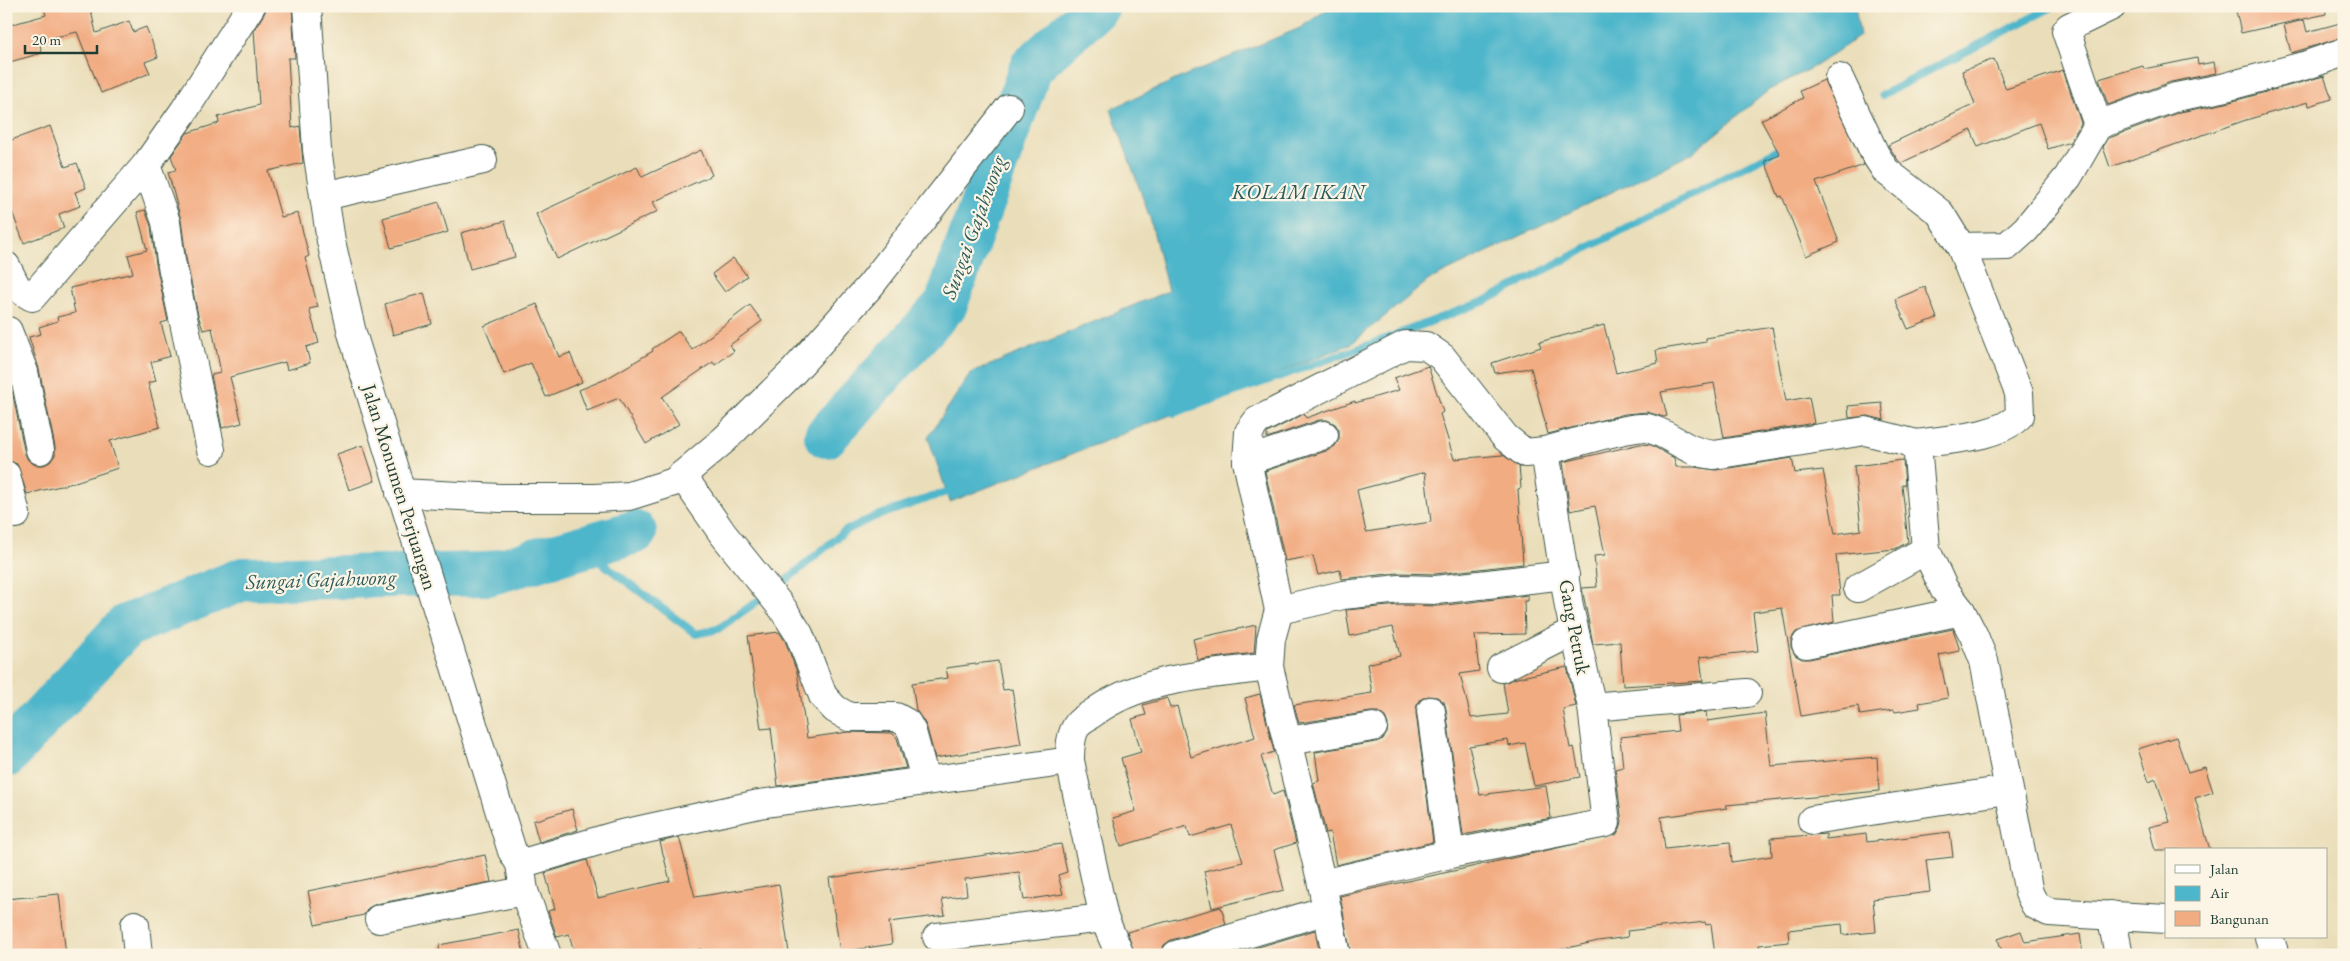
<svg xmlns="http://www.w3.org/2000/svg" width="2350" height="961" viewBox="0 0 2350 961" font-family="'EB Garamond',serif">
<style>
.water{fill:#4eb6cb;stroke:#367a80}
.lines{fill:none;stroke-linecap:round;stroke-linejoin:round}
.stream{stroke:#4eb6cb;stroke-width:8}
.river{stroke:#4eb6cb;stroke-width:44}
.building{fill:#f2ac82;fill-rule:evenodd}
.minor-casing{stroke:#3d5548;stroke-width:30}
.minor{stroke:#fff;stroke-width:28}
.labels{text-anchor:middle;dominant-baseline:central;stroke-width:4.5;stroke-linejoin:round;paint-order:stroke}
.street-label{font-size:20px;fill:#1f3d34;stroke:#fcf5e5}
.water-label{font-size:21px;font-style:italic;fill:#2b5b5a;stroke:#fcf5e5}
</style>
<rect width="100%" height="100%" fill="#fcf5e5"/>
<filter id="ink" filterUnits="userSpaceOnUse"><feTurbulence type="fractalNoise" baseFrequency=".02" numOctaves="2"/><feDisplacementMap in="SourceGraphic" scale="10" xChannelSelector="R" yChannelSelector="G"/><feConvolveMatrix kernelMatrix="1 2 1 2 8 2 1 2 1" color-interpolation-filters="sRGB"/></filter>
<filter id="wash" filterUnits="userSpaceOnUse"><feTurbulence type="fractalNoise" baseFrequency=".0096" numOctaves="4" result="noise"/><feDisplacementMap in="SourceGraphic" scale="20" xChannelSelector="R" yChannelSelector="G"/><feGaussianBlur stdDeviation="1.12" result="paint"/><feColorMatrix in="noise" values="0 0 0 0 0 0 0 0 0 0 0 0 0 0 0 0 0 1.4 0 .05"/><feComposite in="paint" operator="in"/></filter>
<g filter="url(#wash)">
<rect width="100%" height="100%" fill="#eadeba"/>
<!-- water -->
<path class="water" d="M1332,6H1855L1860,36L1815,66L1769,90L1691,154L1429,280L1351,344L950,502L928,437L971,373L1168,291L1150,218L1111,109L1186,75L1300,28Z"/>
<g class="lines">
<!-- stream -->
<g class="stream">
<path d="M1882,95L2054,6"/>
<path d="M1174,413L1369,345L1485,301L1785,146"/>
<path d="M581,547L696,634L718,629L783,583L845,531L874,517L955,489"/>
</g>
<!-- river -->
<g class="river">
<path d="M826,436L946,304L1031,67L1098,6"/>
<path d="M6,756L126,626L243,579L488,574L635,532"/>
</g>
</g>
<g id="blocks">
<!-- building -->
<g class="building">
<path d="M43,6H90L96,33L129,21L133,32L146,27L158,57L145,62L150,73L101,93L77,32L39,41L42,53L6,63V26L46,15Z"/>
<path d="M267,6H292L295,58H288L292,128L300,126L303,163L268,171L281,217L298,213L309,256L305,258L318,307L309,309L319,343L306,347L310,363L287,370L285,362L230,377L242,423L222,428L211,375L221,373L212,328L203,330L198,315L186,258L181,220L168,172L176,170L171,156L187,133L219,123L218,117L259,105L254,30L264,14Z"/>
<path d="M2235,6H2325L2326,14L2241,33Z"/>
<path d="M2304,20L2307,32L2344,22V37L2291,53L2284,25Z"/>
<path d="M2197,58L2198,65L2214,62L2216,73L2171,82L2108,105L2099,79L2143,66L2144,69Z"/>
<path d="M1994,59L2006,89L2063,70L2081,123L2070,142L2048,149L2039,123L1978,147L1971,130L1901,163L1898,160L1888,145L1975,104L1962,71Z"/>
<path d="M2324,76L2332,99L2309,106L2308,102L2246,120L2110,167L2103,147L2109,138L2180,112L2226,103Z"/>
<path d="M1824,80L1864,165L1816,182L1839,242L1806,256L1782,196L1779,197L1765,161L1780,155L1761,120L1803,98L1800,91Z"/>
<path d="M50,126L65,167L77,163L86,188L75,192L80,206L59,214L64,228L24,243L6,196V184L12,182L6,168V142Z"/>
<path d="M701,150L712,175L653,202L658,211L557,259L536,214L637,167L642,177Z"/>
<path d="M439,202L448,232L391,248L383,218Z"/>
<path d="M145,210L151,226L156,264L168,321L161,323L170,356L151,362L156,381L148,383L160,427L110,441L118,468L69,484L27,494L17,464L6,460V377L9,376L25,454L28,460L35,465H44L50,462L55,455V447L39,369L29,337L41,334L39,327L58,321L57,317L75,313L70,288L133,273L128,255L147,250L137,212Z"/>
<path d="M505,221L515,257L470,269L461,233Z"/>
<path d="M733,258L747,276L725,292L712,274Z"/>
<path d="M1925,287L1937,318L1908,329L1895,299Z"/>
<path d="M424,293L432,324L393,335L385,304Z"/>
<path d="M537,304L559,357L570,353L582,382L546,397L531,363L504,374L484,326Z"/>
<path d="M750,305L762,321L730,345L734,351L715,365L713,362L662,397L679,424L646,444L619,398L587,411L579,390L606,379L653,351L652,349L679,331L692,350Z"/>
<path d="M1604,325L1616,373L1658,363L1656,350L1706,342V338L1772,327L1786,401L1809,397L1814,423L1724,438L1714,383L1661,392L1667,416L1664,417L1647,412L1625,414L1548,434L1531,368L1495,373L1492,363L1541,347L1539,342Z"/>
<path d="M1428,366L1443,412L1440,414L1454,459L1503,455L1519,466L1521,488L1518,489L1523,564L1435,574L1398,573L1342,579L1340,570L1318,575L1313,556L1285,561L1265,471L1329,450L1335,446L1339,439V430L1335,424L1327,420H1319L1267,438V433L1304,414L1306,418L1355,401V403L1399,390L1394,378ZM1425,472L1431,522L1366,532L1357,490Z"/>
<path d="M1882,403L1884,420L1868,416L1849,418L1848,406Z"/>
<path d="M1640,444L1651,445L1674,458L1676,467H1694L1716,470L1792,458L1795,473L1823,470L1835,534L1861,530L1854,466L1903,460L1905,484L1902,485L1908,542L1895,549L1836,555L1840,595H1832L1834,622L1796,632L1791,639V647L1795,655L1802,659H1809L1953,629L1960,651L1939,655L1948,698L1919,703L1920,708L1895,712L1894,710L1860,715L1858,706L1801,716L1782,608L1753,612L1758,651L1700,657L1703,681L1623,686L1620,642L1593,644L1582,588L1597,587L1594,556L1605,555L1595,506L1570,511L1563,462Z"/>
<path d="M363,445L375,481L349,490L337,454Z"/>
<path d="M1528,595V601H1524L1525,634L1475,635L1479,671L1460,674L1471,718L1508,714L1503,683L1517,678L1567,667L1576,706L1563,709L1570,748L1574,747L1580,777L1534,786L1525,743L1509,746L1508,740L1469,746L1480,795L1546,786L1551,818L1463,835L1446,709L1444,702L1437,697L1428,696L1421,699L1417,705L1416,713L1433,842L1336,865L1330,832L1326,833L1313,783L1319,781L1315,752L1376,742L1383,739L1387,733L1388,724L1385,717L1378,712H1371L1299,723L1294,705L1372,693L1367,664L1400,656L1393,627L1350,636L1346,610L1401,605L1438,606Z"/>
<path d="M1256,625L1254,653L1198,660L1193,639Z"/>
<path d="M779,632L785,641L797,672L807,738L848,732L892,733L897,738L906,768L778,786L771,728L761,729L748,636Z"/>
<path d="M998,661L1003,690L1012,689L1021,744L935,758L926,725L916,710L912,683L948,678L946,668Z"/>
<path d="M1260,694L1274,752L1261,756L1273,795L1283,791L1296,843L1274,850L1284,890L1212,908L1204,871L1243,862L1231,825L1190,837L1187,826L1121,846L1113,818L1136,811L1121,758L1141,752L1132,719L1146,715L1143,705L1167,698L1170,708L1177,706L1191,757L1255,737L1245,698Z"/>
<path d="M1706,712L1707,721L1765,713L1771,766L1877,757L1879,791L1726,805L1727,808L1661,817L1665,849L1730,842L1732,862L1772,856L1771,838L1826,834V839L1866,834L1867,842L1950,832L1953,857L1926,860L1930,892L1873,899L1876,932L1843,935L1842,924L1788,930L1789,942L1759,945L1760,955H1715L1711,924L1706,925L1705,922L1627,931L1628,937L1598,941L1537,955H1351L1340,896L1616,835L1620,829L1622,822L1615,769L1623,767L1620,737L1678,731L1676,715Z"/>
<path d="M2176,737L2188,772L2205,767L2213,792L2195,798L2210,850H2155L2149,827L2170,822L2156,779L2149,782L2138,749Z"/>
<path d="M572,809L578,830L539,842L533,821Z"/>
<path d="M679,837L695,897L779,884L789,953L775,955H702L701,949L675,955H575L569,934L557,937L548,911L555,909L545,873L587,860L598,898L670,881L660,842Z"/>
<path d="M1061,844L1067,872L1058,875L1063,894L1024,900L1019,872L965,879L967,895L942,899L945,915L889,922L892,944L840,952L829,878Z"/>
<path d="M485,855L491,882L376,904L368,908L364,915L315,925L308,891Z"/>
<path d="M59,894L66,955H6V899Z"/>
<path d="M1221,907L1226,924L1171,940L1164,945L1161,955H1135L1127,932Z"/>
<path d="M519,930L524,955H440L439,945Z"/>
<path d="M1315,930L1320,955H1232Z"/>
<path d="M2021,931L2025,942L2080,934L2083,955H2003L1998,939Z"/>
</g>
</g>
</g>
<g filter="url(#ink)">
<use href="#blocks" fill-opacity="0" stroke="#3d5548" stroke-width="1"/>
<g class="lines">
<!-- minor casing -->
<g class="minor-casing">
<g id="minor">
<path d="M307,6L317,150L331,241L352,333L512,851L520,864L524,891L547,955"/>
<path d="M1839,78L1875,154L1886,171L1940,213L1961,247L2019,393L2020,415C1999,438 1947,439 1917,444L1926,550L1944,589L1961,611L1974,636L1984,661L2029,893L2035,905L2049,912L2166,919"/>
<path d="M2098,125L2176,97L2222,88L2307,65L2344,52"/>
<path d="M146,165L166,222L171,261L211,450"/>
<path d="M324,196L483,160"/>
<path d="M1961,247L2007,246L2026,229L2068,177L2098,125L2066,31L2069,27L2112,6"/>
<path d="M6,266L17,288L32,297L146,165L184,111L251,6"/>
<path d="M8,331L24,372L40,450"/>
<path d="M1247,461L1324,435"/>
<path d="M6,475L16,514"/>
<path d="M682,475L723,534L783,609L799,634L823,696L835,709L849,717H896L907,723L912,732L925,779"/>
<path d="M400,493L500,498H595L629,496L674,482L725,439L793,372L870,286L1009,108"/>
<path d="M1858,588L1926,550"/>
<path d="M1279,610L1343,595L1400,589L1436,590L1565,575"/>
<path d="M1806,644L1961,611"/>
<path d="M1269,667L1322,884"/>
<path d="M1501,668L1574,631"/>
<path d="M1592,707L1747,693"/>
<path d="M1431,711L1450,854"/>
<path d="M1288,741L1373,727"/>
<path d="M1070,761C1070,749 1070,734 1078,724C1081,720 1089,716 1093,713C1143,676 1210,675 1269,667L1271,639L1279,610L1247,461L1249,432L1257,421L1405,345L1426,346L1442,357L1505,437L1525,453L1545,451"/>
<path d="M1812,820L2007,790"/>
<path d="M520,864L618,835L759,804L1070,761L1104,918L1120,955"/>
<path d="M2111,915L2119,955"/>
<path d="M379,919L524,891"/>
<path d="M135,925L138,955"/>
<path d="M937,937L1104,918"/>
<path d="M2269,937L2275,955"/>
<path d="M1176,955L1327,910"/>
<path d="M1336,955L1322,884L1450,854L1606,823L1592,707L1569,607L1545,451C1564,446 1632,425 1647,428C1673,434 1683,452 1714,455L1865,431L1917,444"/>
</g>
</g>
<!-- minor -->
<use href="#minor" class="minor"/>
</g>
</g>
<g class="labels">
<!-- street labels -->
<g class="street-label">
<text transform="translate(400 487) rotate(73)">Jalan Monumen Perjuangan</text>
<text transform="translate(1575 627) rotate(79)">Gang Petruk</text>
</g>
<!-- water labels -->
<g class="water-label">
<text x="1298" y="191">KOLAM IKAN</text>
<text transform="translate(973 227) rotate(-70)">Sungai Gajahwong</text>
<text transform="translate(321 579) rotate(-2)">Sungai Gajahwong</text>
</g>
</g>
<!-- margin -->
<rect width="2350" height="961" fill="none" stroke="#fcf5e5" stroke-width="25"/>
<!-- legend -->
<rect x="2165" y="848" width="162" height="90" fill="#fcf5e5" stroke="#a4ab9e"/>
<rect x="2175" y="865" width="25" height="8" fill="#ffffff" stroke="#a4ab9e"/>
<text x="2210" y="874" font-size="15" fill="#1f3d34">Jalan</text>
<rect x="2175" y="886" width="25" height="15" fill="#4eb6cb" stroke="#a4ab9e"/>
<text x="2210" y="898" font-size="15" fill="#1f3d34">Air</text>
<rect x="2175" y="911" width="25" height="15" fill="#f2ac82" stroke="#a4ab9e"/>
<text x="2210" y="924" font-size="15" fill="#1f3d34">Bangunan</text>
<!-- scale -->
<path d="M25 45v8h72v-8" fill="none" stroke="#1f3d34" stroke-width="2.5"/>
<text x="32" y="45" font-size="15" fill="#1f3d34" stroke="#fcf5e5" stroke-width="4" paint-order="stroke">20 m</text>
</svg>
